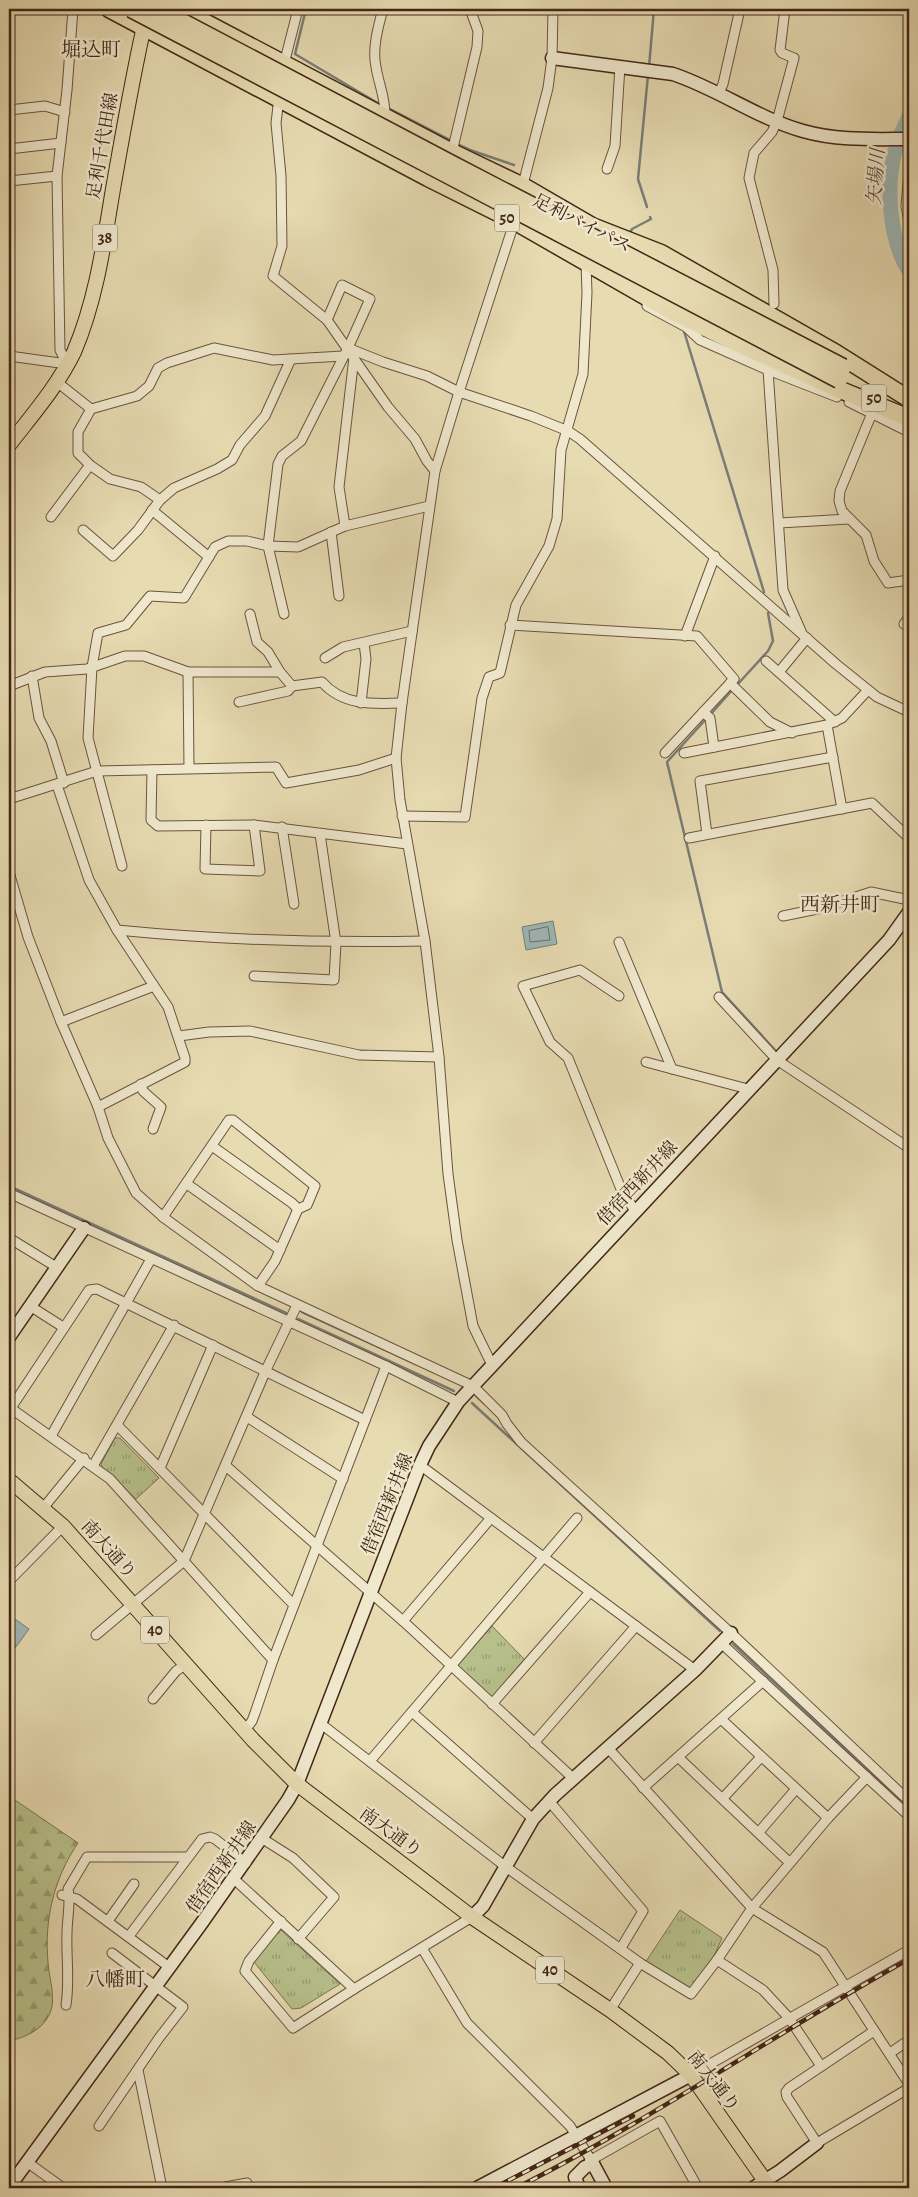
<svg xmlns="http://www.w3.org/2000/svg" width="918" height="2197" viewBox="0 0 918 2197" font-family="Alegreya,'Noto Serif JP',serif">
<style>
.forest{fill:url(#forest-firs);stroke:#7d7351}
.park{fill:url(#park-tufts);stroke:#7d7351}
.water{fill:#9db8b8;stroke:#797e78}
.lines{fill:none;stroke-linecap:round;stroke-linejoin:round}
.shore{stroke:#706f68;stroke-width:1}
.stream{stroke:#797e78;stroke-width:2.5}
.river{stroke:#9db8b8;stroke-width:15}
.street-casing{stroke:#6c533e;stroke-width:11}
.secondary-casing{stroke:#432617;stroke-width:15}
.primary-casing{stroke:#432617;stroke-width:16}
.highway-casing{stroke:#432617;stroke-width:19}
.street{stroke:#efe8cd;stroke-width:9}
.secondary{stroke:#efe8cd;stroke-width:12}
.primary{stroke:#e7dbb2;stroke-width:14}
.highway{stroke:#e7dbb2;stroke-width:16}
.rail-casing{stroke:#432617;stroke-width:4.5}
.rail{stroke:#efe8cd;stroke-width:2.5;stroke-dasharray:8;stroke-linecap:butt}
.highway-bridge-casing{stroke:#432617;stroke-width:19;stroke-linecap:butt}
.highway-bridge{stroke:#e7dbb2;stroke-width:16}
.labels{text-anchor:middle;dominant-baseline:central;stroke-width:5;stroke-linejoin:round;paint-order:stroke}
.shield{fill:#efe8cd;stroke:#77604e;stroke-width:1}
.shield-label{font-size:16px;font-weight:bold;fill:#432617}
.street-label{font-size:18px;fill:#432617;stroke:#efe8cd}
.water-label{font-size:19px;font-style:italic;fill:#5a4a3f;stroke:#efe8cd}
.quarter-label{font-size:20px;fill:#432617;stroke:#efe8cd}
</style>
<defs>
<pattern id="forest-firs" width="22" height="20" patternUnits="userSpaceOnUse" patternTransform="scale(1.25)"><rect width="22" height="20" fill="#b7c08b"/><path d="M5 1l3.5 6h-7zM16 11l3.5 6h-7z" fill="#969c71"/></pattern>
<pattern id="park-tufts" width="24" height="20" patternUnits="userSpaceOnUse" patternTransform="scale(1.25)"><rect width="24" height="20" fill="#b7c08b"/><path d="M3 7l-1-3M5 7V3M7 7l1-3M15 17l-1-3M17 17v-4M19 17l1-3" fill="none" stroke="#969c71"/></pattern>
</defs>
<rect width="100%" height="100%" fill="#e7dbb2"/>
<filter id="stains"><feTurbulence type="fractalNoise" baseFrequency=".004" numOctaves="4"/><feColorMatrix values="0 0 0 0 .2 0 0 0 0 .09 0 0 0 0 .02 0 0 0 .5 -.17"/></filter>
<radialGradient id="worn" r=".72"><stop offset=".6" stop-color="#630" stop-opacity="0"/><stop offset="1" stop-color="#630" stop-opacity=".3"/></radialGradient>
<!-- forest -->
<path class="forest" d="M9,1796L78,1843C54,1878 44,1920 48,1962C49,1978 57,2001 49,2015C42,2030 24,2038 9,2041Z"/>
<!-- park -->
<g class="park">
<path d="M115,1438H120L159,1478L136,1499L103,1469L101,1464Z"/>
<path d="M492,1626L525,1660L492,1699L456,1666Z"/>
<path d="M680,1910L722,1938L714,1956L690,1990L645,1963Z"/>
<path d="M281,1930L340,1984L301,2008L292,2009L254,1962L276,1932Z"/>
</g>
<!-- water -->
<g class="water">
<path d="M553,921L557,944L526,950L522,927Z"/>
<path d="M12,1617L29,1629L10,1655L9,1622Z"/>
</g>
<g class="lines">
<!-- shore -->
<path class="shore" d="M548,927L550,940L530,942L529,931Z"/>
<!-- stream -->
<g class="stream">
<path d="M306,9L295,54L381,105"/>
<path d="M649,67L654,9"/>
<path d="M388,108L452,141"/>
<path d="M457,144L470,150L514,165"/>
<path d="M647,207L638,179L648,75"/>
<path d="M629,234L632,229L651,219L650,217"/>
<path d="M683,328L764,592"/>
<path d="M737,685L768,651L773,641L768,613"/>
<path d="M710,715L733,689"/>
<path d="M706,719L667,762L722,992L775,1050"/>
<path d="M9,1186L286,1313"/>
<path d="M302,1312L416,1364"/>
<path d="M298,1319L454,1391"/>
<path d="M476,1396L485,1404"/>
<path d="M472,1403L720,1631"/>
<path d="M733,1644L909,1809"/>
</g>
<!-- river -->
<path class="river" d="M909,116C905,126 899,137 896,148C885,183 889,240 909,271"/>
<!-- street casing -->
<g class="street-casing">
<g id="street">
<path d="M383,9C378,27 372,49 376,67C379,86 386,98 385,118"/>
<path d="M284,64L298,9"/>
<path d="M719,93L723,84L740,9"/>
<path d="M279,98L276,123L281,176L282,246L273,276L327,320L388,407L415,439L427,461L435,471"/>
<path d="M9,110L45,106L65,112"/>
<path d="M9,149L61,143"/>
<path d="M452,152L477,47L478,31L470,9"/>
<path d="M607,169L615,146L620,66"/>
<path d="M909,171L906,206L909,221"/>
<path d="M9,181L57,176"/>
<path d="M522,188L548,88L552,58L553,9"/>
<path d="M774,304L773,270L749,178L754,153L772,132L777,121L794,58L782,53L780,50L785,9"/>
<path d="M647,306L686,327L700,340L768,370L837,397"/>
<path d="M327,320L342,285L370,299L348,348"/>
<path d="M9,356L67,364L60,350L57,176L67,90L73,9"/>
<path d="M768,370L783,590L801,631"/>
<path d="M57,382L91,409"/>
<path d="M849,402L909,432"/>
<path d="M872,413L840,491L839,501L842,511L866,535L874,561L888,583L909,580"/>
<path d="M160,500L141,487L110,479L90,465L78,453V432L91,409L137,396L149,386L158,368L167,363L214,348L273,360L343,356"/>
<path d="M152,510L209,557"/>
<path d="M51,517L90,465"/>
<path d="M779,523L849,519"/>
<path d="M345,526L339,487L354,357"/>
<path d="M83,530L113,556L138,530L160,500L174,488L217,469L232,460L240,445L265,416L291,359"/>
<path d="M331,532L339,596"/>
<path d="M250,614L257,642L268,652L280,672"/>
<path d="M284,614L268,546L278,464L282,456L301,441L348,348L383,362L427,376L459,392L531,416L568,431L580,439L836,664L877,697L909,712"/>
<path d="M909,617L904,624L909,626"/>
<path d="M510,625L697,636L734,679L665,753"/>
<path d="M685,636L715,556"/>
<path d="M325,658L343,647L412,631"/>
<path d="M766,661L835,722"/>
<path d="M188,672L189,768"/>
<path d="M779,672L807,638"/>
<path d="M32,676L39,718L51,741L64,783"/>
<path d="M730,683L770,722L792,733"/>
<path d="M9,686L45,672L87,669L125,656H144L188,672H280L292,686L322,682C343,706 373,704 402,703"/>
<path d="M239,702L288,691L292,686"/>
<path d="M361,703L366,659L364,643"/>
<path d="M703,712L710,718L714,747"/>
<path d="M827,725L842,809"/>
<path d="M684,753L827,725L842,718L868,690"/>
<path d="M152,770L151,820L158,826L254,825L407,844"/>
<path d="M57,785L89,880L117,930L168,1007L185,1058V1062L98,1107"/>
<path d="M9,799L97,771L276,767L286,783L359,770L396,758"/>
<path d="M402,816L465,817L482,698L489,677L500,673L516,605L549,546L557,519L561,450L583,374L587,293L586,263"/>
<path d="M206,825L205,869L260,871L254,825"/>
<path d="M282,827L294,904"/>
<path d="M707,834L700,781L833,757"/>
<path d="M689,838L872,803L909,838"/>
<path d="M122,866L88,738L92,667L98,633L126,625L150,596L184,598L215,547L228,541H247L268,546L298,547L345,526L429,506"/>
<path d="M9,872L28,937L61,1022L98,1107L108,1138L136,1193L163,1217L258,1286L473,1386L502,1415L507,1424L521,1442L731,1633L909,1801"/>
<path d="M783,916L822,908L871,892L909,900"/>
<path d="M117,930C219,940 322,943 425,941"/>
<path d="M619,942L672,1069L748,1089"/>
<path d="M254,976L334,980L336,943L320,834"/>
<path d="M619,996L580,970L523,986L550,1042L568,1058L621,1189L635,1211"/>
<path d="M719,997L777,1060L909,1148"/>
<path d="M61,1022L154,986"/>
<path d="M179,1036L209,1032L250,1031L359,1055L439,1057"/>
<path d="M646,1062L672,1069"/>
<path d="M141,1084L143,1091L161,1107L153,1129"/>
<path d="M212,1146L292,1203L298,1209"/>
<path d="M187,1184L280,1250"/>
<path d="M9,1193L386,1366L458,1402"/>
<path d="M163,1217L229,1120H233L315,1186L307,1205L298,1209L275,1261L258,1286"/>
<path d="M9,1238L58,1268"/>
<path d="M30,1306L63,1327"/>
<path d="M492,1365L473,1326L457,1240L448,1174L439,1057L425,941L400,800L396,758L402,703L435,471L459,392L515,220"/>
<path d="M9,1407L110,1479L273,1660"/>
<path d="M11,1408L89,1290L97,1289L365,1420"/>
<path d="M247,1417L343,1479"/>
<path d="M117,1425L294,1605"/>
<path d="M51,1436L151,1259"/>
<path d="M420,1465L695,1670"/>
<path d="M93,1466L174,1325"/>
<path d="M226,1466L403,1621L574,1779"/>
<path d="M160,1468L213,1345"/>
<path d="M44,1507L84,1458"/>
<path d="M9,1581L63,1526"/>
<path d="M403,1621L491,1518"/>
<path d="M96,1635L184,1561L266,1370L297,1305"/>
<path d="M721,1643L909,1816"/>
<path d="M153,1699L176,1671L185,1665"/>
<path d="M492,1704L590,1592"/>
<path d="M412,1712L533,1819"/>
<path d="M721,1719L828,1818"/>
<path d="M320,1723L506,1867L640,1963"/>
<path d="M245,1730L252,1721L255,1713L273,1660L386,1366"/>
<path d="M534,1743L636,1626"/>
<path d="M608,1748L752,1908L717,1960L763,1990L789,2018L821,2066"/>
<path d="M679,1758L790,1863"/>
<path d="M370,1761L577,1518"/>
<path d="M867,1777L828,1818L752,1908L823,1952L909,2084"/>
<path d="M643,1788L763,1681"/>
<path d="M723,1798L761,1757"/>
<path d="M549,1801L643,1911L621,1948"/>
<path d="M759,1832L796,1789"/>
<path d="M263,1839L293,1858L334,1897L298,1939"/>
<path d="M234,1879L354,1989L472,1917"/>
<path d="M62,1895L77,1899L169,1967"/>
<path d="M108,1921L134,1884"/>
<path d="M281,1921L249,1961L245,1971L293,2028L354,1989"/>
<path d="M129,1936L202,1839L210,1837L215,1839L246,1863"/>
<path d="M422,1948L467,2023L570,2126L591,2160L660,2121L698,2188"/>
<path d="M66,2005C70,1980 66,1957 67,1933C67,1918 71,1904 68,1889L87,1857H187"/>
<path d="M610,2010L640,1963L691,1994L717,1960"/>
<path d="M874,2031L789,2088L786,2092L787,2097L817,2143L909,2088"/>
<path d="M890,2053L909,2040"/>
<path d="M138,2070L162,2188"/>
<path d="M691,2075L909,1950"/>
<path d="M99,2126L159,2038L183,2007L112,1953"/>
<path d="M27,2162L63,2188"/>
<path d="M220,2188L247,2183L248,2188"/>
</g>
</g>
<!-- secondary casing -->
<g class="secondary-casing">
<g id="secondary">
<path d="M552,58L673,74C718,89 757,118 803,131C838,141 873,139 909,139"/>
<path d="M9,1337L84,1228"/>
<path d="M472,1917L483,1906L533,1819L555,1795L695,1670L731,1633"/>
<path d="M591,2160L606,2188"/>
<path d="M9,2187L201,1924L288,1800L297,1784L420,1465L429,1446L458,1402L889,940L909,912"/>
<path d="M477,2188L691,2075"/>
<path d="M579,2188L575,2177L585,2167L593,2164"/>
<path d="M753,2188L780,2171L817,2143"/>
</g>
</g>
<!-- primary casing -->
<g class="primary-casing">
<g id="primary">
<path d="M9,445C32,415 57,387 74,352C96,301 104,243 113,189C123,132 133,74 146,17"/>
<path d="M9,1480L63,1526L253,1740L297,1784L472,1917L610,2010L668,2053L691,2075L770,2188"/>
</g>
</g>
<!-- highway casing -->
<g class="highway-casing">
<g id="highway">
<path d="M109,9L428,178L514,221L669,310L738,344L831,386L909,418"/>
<path d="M180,9L452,152L523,186L592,226L661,253L836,353L909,399"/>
</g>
</g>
<!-- street -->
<use href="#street" class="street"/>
<!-- secondary -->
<use href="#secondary" class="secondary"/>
<!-- primary -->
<use href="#primary" class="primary"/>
<!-- highway -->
<use href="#highway" class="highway"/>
<!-- rail casing -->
<g class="rail-casing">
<g id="rail">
<path d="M494,2188L633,2116"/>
<path d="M516,2188C652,2120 777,2032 909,1959"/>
</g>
</g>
<!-- rail -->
<use href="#rail" class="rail"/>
<!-- highway-bridge casing -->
<g class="highway-bridge-casing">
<g id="highway-bridge">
<path d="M131,9L839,380"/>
<path d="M158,9L454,165L843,367"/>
</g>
</g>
<!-- highway-bridge -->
<use href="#highway-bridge" class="highway-bridge"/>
</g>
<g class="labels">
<!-- shield labels -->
<g class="shield">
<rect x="494.5" y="204.5" width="25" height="27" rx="4"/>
<rect x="92.5" y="224.5" width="25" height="27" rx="4"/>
<rect x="861.5" y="384.5" width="25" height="27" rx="4"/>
<rect x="141" y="1616.5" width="28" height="27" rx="4"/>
<rect x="536" y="1956.5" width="28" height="27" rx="4"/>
</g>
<g class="shield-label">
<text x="507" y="218">50</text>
<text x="105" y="238">38</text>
<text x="874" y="398">50</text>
<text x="155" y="1630">40</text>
<text x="550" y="1970">40</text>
</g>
<!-- street labels -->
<g class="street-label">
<text transform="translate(102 146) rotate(-80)">足利千代田線</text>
<text transform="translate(582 223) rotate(27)">足利バイパス</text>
<text transform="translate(637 1183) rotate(-47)">借宿西新井線</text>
<text transform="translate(387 1504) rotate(-68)">借宿西新井線</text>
<text transform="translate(109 1549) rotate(48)">南大通り</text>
<text transform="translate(391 1832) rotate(36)">南大通り</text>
<text transform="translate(221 1867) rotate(-55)">借宿西新井線</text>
<text transform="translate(714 2081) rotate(52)">南大通り</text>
</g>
<!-- water labels -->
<g class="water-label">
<text transform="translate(876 177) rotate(-86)">矢場川</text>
</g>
<!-- quarter labels -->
<g class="quarter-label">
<text x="91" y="49">堀込町</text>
<text x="840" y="904">西新井町</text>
<text x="115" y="1979">八幡町</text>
</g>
</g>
<!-- margin -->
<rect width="918" height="2197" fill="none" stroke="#e7dbb2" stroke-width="30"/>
<rect x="10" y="10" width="898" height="2177" fill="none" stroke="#432617" stroke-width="2.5"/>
<rect x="15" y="15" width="888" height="2167" fill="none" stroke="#432617"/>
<rect width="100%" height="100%" filter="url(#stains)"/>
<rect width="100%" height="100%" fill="url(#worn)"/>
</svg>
